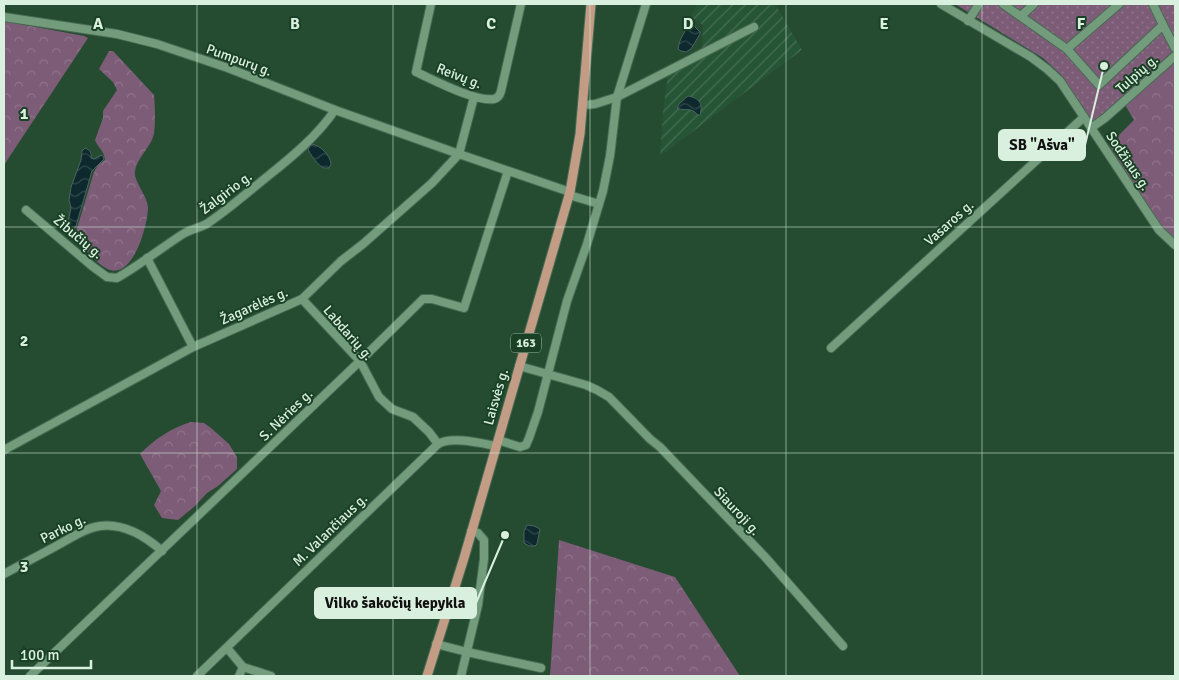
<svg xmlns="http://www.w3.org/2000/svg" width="1179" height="680" viewBox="0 0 1179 680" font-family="Signika,sans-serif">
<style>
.industrial{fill:url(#industrial-furrows)}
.forest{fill:url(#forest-crowns)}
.garden{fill:url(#garden-dots)}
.water{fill:url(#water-waves);stroke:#4b6563}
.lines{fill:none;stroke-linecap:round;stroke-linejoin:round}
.minor-casing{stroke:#476a53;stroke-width:10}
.major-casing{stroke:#476a53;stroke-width:11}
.minor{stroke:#739c7d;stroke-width:8}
.major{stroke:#c29c85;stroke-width:9}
.grid{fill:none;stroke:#daf0de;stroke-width:1;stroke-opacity:0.55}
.labels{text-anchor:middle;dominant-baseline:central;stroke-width:4;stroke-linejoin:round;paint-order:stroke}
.shield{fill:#1a4126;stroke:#a0bca7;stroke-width:1}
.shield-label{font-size:12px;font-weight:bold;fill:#daf0de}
.street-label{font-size:14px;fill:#daf0de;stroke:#1a4126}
.grid-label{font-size:16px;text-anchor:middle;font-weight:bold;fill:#daf0de;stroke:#1a4126;stroke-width:4;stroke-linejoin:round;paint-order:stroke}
.leader{fill:none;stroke:#daf0de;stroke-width:2}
.callout-dot{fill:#daf0de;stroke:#1a4126;stroke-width:2}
.callout{fill:#daf0de;stroke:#daf0de;stroke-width:2}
.callout-label{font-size:15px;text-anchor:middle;font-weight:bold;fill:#111}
</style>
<defs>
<pattern id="industrial-furrows" width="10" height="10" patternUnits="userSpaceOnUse" patternTransform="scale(1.25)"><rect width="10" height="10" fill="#265535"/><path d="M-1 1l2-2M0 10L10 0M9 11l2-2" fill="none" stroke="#456e52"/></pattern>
<pattern id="forest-crowns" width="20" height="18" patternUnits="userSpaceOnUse" patternTransform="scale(1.25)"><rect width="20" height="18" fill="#7d5c78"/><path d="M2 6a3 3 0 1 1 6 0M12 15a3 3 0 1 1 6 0" fill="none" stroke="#8f748b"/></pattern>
<pattern id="garden-dots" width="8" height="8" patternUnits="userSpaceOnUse" patternTransform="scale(1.25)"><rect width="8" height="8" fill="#7d5c78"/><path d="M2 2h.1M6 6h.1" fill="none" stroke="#8f748b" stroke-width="1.8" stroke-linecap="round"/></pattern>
<pattern id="water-waves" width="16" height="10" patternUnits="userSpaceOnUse" patternTransform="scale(1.25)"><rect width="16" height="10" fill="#0e292e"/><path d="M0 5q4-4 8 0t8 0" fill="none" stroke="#30484c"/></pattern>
</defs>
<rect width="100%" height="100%" fill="#254c31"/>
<!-- industrial -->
<path class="industrial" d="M697,4H775L802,50L660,156L663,112L669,66L702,50L703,25L691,17Z"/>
<!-- forest -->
<g class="forest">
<path d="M4,21L84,36L88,38L4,165Z"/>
<path d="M1175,49V241C1148,214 1130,177 1109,145L1134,120L1121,98Z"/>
<path d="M109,51H113L154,95C155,103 156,130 153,137C150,147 136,160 135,171C133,181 147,195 148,207C148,224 134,277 110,270C98,266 84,248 75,239V235L94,172L98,165L105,160C104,150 98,148 95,140L103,118V111L117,90L113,82L99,69Z"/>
<path d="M191,422L204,423L211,428L229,444L237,457V469L218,486L207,493L195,506L178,520L162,518L154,505L161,491L140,454C155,439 171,428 191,422Z"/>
<path d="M559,540L675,577L740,676H550Z"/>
</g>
<!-- garden -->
<path class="garden" d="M955,4H1175V49L1121,98L1093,122L1061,75L1043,58Z"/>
<!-- water -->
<g class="water">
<path d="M692,24L700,32V34L691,49L686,52L681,51L678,49C679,40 685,29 692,24Z"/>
<path d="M688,96C700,98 703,104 700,115H698C690,106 686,112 677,108L679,104Z"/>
<path d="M312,144C321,146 330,155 331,164L329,168C327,168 326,168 324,168C319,167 309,153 308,149Z"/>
<path d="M85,148C90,150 92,153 91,158L94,159L101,155L103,156L104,159L92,171L76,226L74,229L71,230L68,227V222L71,208L69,200L71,187L81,160L82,151Z"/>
<path d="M527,525L534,526L540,529L537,544L535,546H529L524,543V531Z"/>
</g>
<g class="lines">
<!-- minor casing -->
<g class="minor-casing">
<g id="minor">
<path d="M431,4L416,72C434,80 475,102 494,99C498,98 500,95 501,91L521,4"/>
<path d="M941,4L1031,57L1047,69L1060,81L1159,230L1175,245"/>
<path d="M1003,4L1067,49L1099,85L1163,25L1153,4"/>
<path d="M1021,16L1034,4"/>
<path d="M4,17L117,34L157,44L228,68L335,110L459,154L474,97"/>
<path d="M968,21L979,4"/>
<path d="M1163,25L1175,48"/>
<path d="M1067,49L1119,4"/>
<path d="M583,105L595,104L617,97L754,27"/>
<path d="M1091,128L1105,118L1175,56"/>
<path d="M569,195L599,204"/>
<path d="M26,210L92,266L107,277L117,278C140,265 161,248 183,234C191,229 200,228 208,223C229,209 248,192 268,176C293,156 317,136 335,110"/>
<path d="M147,258L193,347"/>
<path d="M302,299L360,361L379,397L392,409L413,417L429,432L438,444"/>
<path d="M831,348L1084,117"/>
<path d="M519,366L586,385L597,390L609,397L650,439L660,447L766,558L843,646"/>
<path d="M498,440L520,447L526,445L529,438L538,412L567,301L587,244L603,191L610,156L617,97L646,4"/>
<path d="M4,450L193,347L302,299L341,261L363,244L432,183L459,154L570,192"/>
<path d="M4,574C22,564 40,555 58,545C71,538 85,528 100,526C124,523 145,536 162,551"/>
<path d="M436,644L467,652L541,668"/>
<path d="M227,648L243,667L271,676"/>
<path d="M30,676L360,361L423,299H432L464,308L508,171"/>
<path d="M197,676L438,444C452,436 480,443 496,446"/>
<path d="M239,676L243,667"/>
<path d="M461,676L478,605L484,559V540L478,533L471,531"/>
</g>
</g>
<!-- major casing -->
<g class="major-casing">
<path id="major" d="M427,676L464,558L570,192L580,134L591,4"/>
</g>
<!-- minor -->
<use href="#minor" class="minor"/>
<!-- major -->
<use href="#major" class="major"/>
</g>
<!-- grid -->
<path class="grid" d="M197,4V676M393,4V676M590,4V676M786,4V676M982,4V676M4,227H1175M4,453H1175"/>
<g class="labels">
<!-- shield labels -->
<rect class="shield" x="511" y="333.5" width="30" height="19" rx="4"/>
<g class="shield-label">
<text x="526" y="343">163</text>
</g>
<!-- street labels -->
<g class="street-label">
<text transform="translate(239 60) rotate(20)">Pumpurų g.</text>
<text transform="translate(1137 74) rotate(-41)">Tulpių g.</text>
<text transform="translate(459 76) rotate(21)">Reivų g.</text>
<text transform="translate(1128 161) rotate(56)">Sodžiaus g.</text>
<text transform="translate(226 193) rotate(-37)">Žalgirio g.</text>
<text transform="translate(949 223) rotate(-42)">Vasaros g.</text>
<text transform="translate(78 237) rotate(40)">Žibučių g.</text>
<text transform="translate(254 306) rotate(-24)">Žagarėlės g.</text>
<text transform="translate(348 333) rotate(49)">Labdarių g.</text>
<text transform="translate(496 397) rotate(-74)">Laisvės g.</text>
<text transform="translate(286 415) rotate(-44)">S. Nėries g.</text>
<text transform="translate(737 511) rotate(47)">Siauroji g.</text>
<text transform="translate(63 529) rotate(-26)">Parko g.</text>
<text transform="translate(330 530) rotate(-44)">M. Valančiaus g.</text>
</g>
</g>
<g class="grid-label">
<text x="98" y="29">A</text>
<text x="295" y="29">B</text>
<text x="491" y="29">C</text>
<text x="688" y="29">D</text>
<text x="884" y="29">E</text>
<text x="1081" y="29">F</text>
<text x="24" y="119">1</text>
<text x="24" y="346">2</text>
<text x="24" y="572">3</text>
</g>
<!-- callouts -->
<path class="leader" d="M1104 66L1085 145M505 535L476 603"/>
<g class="callout-dot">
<circle cx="1104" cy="66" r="5"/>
<circle cx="505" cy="535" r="5"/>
</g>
<g class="callout">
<rect x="999" y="130" width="86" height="30" rx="5"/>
<rect x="315" y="588" width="161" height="30" rx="5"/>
</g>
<g class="callout-label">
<text x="1042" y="150">SB "Ašva"</text>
<text x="395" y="608">Vilko šakočių kepykla</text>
</g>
<!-- border -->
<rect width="1179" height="680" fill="none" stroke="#daf0de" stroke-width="10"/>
<!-- scale -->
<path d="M12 660v8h79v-8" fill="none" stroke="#daf0de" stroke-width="2.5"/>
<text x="20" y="660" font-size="15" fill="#daf0de" stroke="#1a4126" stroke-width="4" paint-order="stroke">100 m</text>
</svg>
